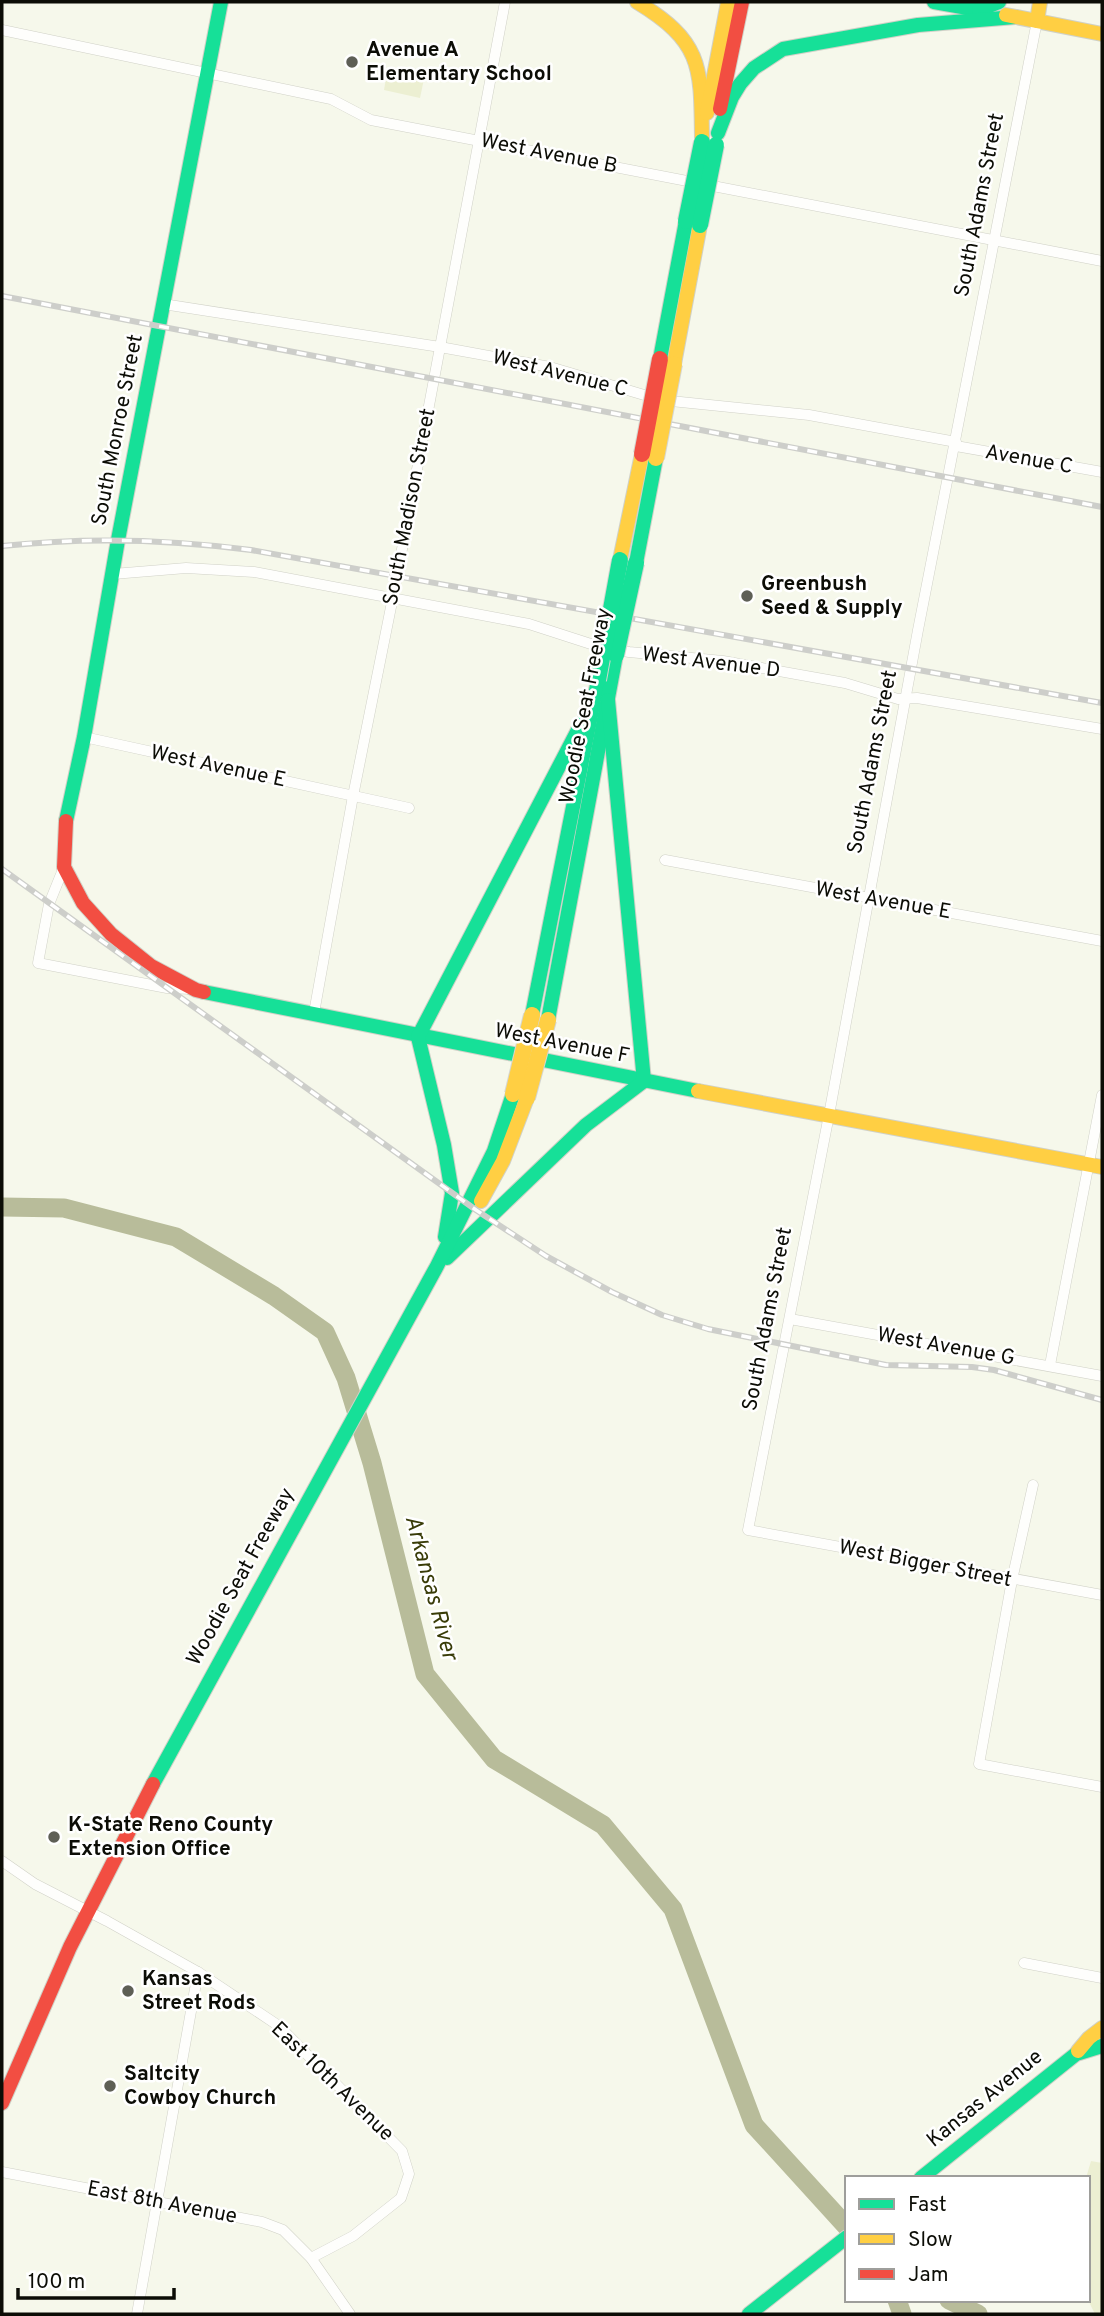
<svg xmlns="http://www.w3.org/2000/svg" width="1104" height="2316" viewBox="0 0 1104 2316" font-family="Overpass,sans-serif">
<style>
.green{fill:#ecefd2}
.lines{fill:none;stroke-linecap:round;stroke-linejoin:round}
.river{stroke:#b8bc9a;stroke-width:19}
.street-casing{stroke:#d0d1c7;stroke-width:11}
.fast-casing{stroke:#d0d1c7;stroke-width:16}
.slow-casing{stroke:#d0d1c7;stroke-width:16}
.jam-casing{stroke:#d0d1c7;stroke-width:16}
.street{stroke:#fefefc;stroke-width:10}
.fast{stroke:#16e098;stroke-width:14}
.slow{stroke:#ffcf43;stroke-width:14}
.jam{stroke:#f24e42;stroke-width:14}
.rail-casing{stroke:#cdceca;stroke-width:6}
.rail{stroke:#fff;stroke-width:3.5;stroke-dasharray:10;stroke-linecap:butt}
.fast-bridge-casing{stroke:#d5d6d0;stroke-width:18;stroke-linecap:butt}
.slow-bridge-casing{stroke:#d5d6d0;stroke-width:18;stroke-linecap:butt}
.jam-bridge-casing{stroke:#d5d6d0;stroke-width:18;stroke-linecap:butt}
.fast-bridge{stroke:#16e098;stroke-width:16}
.slow-bridge{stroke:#ffcf43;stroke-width:16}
.jam-bridge{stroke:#f24e42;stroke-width:16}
.poi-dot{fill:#5e5f56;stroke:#fff;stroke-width:2.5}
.labels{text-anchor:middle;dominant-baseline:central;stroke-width:5;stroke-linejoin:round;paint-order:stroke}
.poi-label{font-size:21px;font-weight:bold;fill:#0c0d06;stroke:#fff;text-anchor:start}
.street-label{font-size:21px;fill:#0c0d06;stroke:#fff}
.water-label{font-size:23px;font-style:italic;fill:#393c08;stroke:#fff}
</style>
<rect width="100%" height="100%" fill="#f6f8eb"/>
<!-- green -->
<g class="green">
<path d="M387,72L424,79L420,98L384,90Z"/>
<path d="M1091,2161L1102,2163V2314H1095L1088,2300V2178H1086Z"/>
</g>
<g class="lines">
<!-- river -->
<g class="river">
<path d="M2,1207L64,1208L176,1237L274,1296L325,1332L346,1378L372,1463L425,1674L494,1759L603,1825L673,1909L754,2125L847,2227"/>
<path d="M897,2300L902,2314"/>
<path d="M949,2300L978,2314"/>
</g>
<!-- street casing -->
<g class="street-casing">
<g id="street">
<path d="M1037,21L918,630L829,1115L748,1530L1102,1595"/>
<path d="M2,30L331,99L371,120L1102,261"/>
<path d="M163,304L440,347L550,367L661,400L809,415L956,442"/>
<path d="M956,446L1102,472"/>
<path d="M113,574L186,568L254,572L529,624L597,646L629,652L723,661L845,683L898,699L917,698L1102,729"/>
<path d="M84,737L409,808"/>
<path d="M665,860L1102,941"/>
<path d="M64,867L49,904L38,963L167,988L191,989"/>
<path d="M314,1013L353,796L393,597L505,2"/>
<path d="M790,1319L1102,1376"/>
<path d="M1050,1365L1102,1095"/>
<path d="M1033,1485L1012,1580L979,1764L1102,1787"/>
<path d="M2,1861L35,1884L107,1921L198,1972L279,2026L402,2151L409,2174L401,2198L353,2236L311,2258"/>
<path d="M1024,1963L1102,1978"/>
<path d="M2,2172L262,2222L283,2230L311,2258L350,2314"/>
<path d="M137,2314L198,1972"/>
</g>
</g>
<!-- fast casing -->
<g class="fast-casing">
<g id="fast">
<path d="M934,2L979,10"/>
<path d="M979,10L999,2"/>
<path d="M718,133L732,97L740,84L754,68L783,49L918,25L1015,17"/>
<path d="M660,359L686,221"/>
<path d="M636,563L656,458"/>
<path d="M66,821L84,737L118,540L221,2"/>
<path d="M204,992L698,1091"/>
<path d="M532,1015L598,680"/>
<path d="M548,1020L616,655"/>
<path d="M445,1237L452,1193L444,1145L418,1037L578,730L593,707"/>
<path d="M447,1258L586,1125L644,1081L608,700"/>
<path d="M153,1784L437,1266L494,1151L513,1094"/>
<path d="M921,2178L1076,2054L1102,2046"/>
<path d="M749,2314L847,2237"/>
</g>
</g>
<!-- slow casing -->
<g class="slow-casing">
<g id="slow">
<path d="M637,2C703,42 701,67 702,139"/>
<path d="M1006,15L1102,34"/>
<path d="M1037,21L1040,2"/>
<path d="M707,113L728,2"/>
<path d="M674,364L700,225"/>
<path d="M620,560L642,454"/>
<path d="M698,1091L1102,1167"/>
<path d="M481,1201L503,1161L527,1098"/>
<path d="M1078,2051L1089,2038L1102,2028"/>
</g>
</g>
<!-- jam casing -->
<g class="jam-casing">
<g id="jam">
<path d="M720,109L742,2"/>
<path d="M66,821L64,867L83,903L111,934L151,966L196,990L204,992"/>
<path d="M2,2103L70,1947L153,1784"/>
</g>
</g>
<!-- street -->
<use href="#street" class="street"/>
<!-- fast -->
<use href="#fast" class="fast"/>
<!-- slow -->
<use href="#slow" class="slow"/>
<!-- jam -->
<use href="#jam" class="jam"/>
<!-- rail casing -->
<g class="rail-casing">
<g id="rail">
<path d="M2,296L1102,507"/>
<path d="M2,546C85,537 167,539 251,550L1102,703"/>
<path d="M2,869L476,1210L546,1256L612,1292L662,1315L708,1329L886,1365L972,1367L994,1370L1102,1400"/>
</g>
</g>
<!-- rail -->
<use href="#rail" class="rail"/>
<!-- fast-bridge casing -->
<g class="fast-bridge-casing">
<g id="fast-bridge">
<path d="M686,221L702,142"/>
<path d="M700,225L716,145"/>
<path d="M616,655L636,563"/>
<path d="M598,680L620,560"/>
</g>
</g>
<!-- slow-bridge casing -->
<g class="slow-bridge-casing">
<g id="slow-bridge">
<path d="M656,458L674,364"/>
<path d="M513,1094L532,1015"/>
<path d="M527,1098L548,1020"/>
</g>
</g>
<!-- jam-bridge casing -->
<g class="jam-bridge-casing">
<path id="jam-bridge" d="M642,454L660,359"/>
</g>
<!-- fast-bridge -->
<use href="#fast-bridge" class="fast-bridge"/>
<!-- slow-bridge -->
<use href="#slow-bridge" class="slow-bridge"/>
<!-- jam-bridge -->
<use href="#jam-bridge" class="jam-bridge"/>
</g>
<!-- markers -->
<g class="poi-dot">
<circle cx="352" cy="62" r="7"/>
<circle cx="747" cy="596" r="7"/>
<circle cx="54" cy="1837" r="7"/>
<circle cx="128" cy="1991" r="7"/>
<circle cx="110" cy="2086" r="7"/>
</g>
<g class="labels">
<!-- poi labels -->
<g class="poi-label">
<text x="366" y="50">Avenue A<tspan x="366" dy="24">Elementary School</tspan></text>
<text x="761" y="584">Greenbush<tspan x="761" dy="24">Seed &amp; Supply</tspan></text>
<text x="68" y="1825">K-State Reno County<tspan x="68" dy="24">Extension Office</tspan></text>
<text x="142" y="1979">Kansas<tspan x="142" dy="24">Street Rods</tspan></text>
<text x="124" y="2074">Saltcity<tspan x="124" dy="24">Cowboy Church</tspan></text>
</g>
<!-- street labels -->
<g class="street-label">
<text transform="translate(549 154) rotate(11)">West Avenue B</text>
<text transform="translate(980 205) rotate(-79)">South Adams Street</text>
<text transform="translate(560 374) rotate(14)">West Avenue C</text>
<text transform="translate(118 430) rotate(-79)">South Monroe Street</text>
<text transform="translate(1029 460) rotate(10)">Avenue C</text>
<text transform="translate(410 507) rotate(-79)">South Madison Street</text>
<text transform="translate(711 663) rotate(7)">West Avenue D</text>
<text transform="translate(586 706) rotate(-79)">Woodie Seat Freeway</text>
<text transform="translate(873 762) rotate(-79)">South Adams Street</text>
<text transform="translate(218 767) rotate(12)">West Avenue E</text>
<text transform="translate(883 901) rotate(10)">West Avenue E</text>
<text transform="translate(562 1044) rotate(11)">West Avenue F</text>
<text transform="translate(768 1319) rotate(-79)">South Adams Street</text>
<text transform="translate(946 1347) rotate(10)">West Avenue G</text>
<text transform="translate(925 1564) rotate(11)">West Bigger Street</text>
<text transform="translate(241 1577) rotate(-61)">Woodie Seat Freeway</text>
<text transform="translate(332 2082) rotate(44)">East 10th Avenue</text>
<text transform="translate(985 2099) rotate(-39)">Kansas Avenue</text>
<text transform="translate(162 2203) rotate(11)">East 8th Avenue</text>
</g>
<!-- water labels -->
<g class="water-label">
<text transform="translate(430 1588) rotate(75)">Arkansas River</text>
</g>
</g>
<!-- border -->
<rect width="1104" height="2316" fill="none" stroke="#0c0d06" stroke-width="7"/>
<!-- legend -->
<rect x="845" y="2176" width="245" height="126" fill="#ffffff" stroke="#9e9e9b" stroke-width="2"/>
<rect x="859" y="2199" width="35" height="10" fill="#16e098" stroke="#9e9e9b" stroke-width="2"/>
<text x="908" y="2211" font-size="21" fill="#0c0d06">Fast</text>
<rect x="859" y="2234" width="35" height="10" fill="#ffcf43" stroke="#9e9e9b" stroke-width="2"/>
<text x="908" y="2246" font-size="21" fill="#0c0d06">Slow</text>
<rect x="859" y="2269" width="35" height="10" fill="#f24e42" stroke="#9e9e9b" stroke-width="2"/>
<text x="908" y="2281" font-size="21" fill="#0c0d06">Jam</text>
<!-- scale -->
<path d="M18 2288v10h156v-10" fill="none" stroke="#0c0d06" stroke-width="3.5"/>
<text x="28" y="2288" font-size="21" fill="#0c0d06" stroke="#ffffff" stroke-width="5" paint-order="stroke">100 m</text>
</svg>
